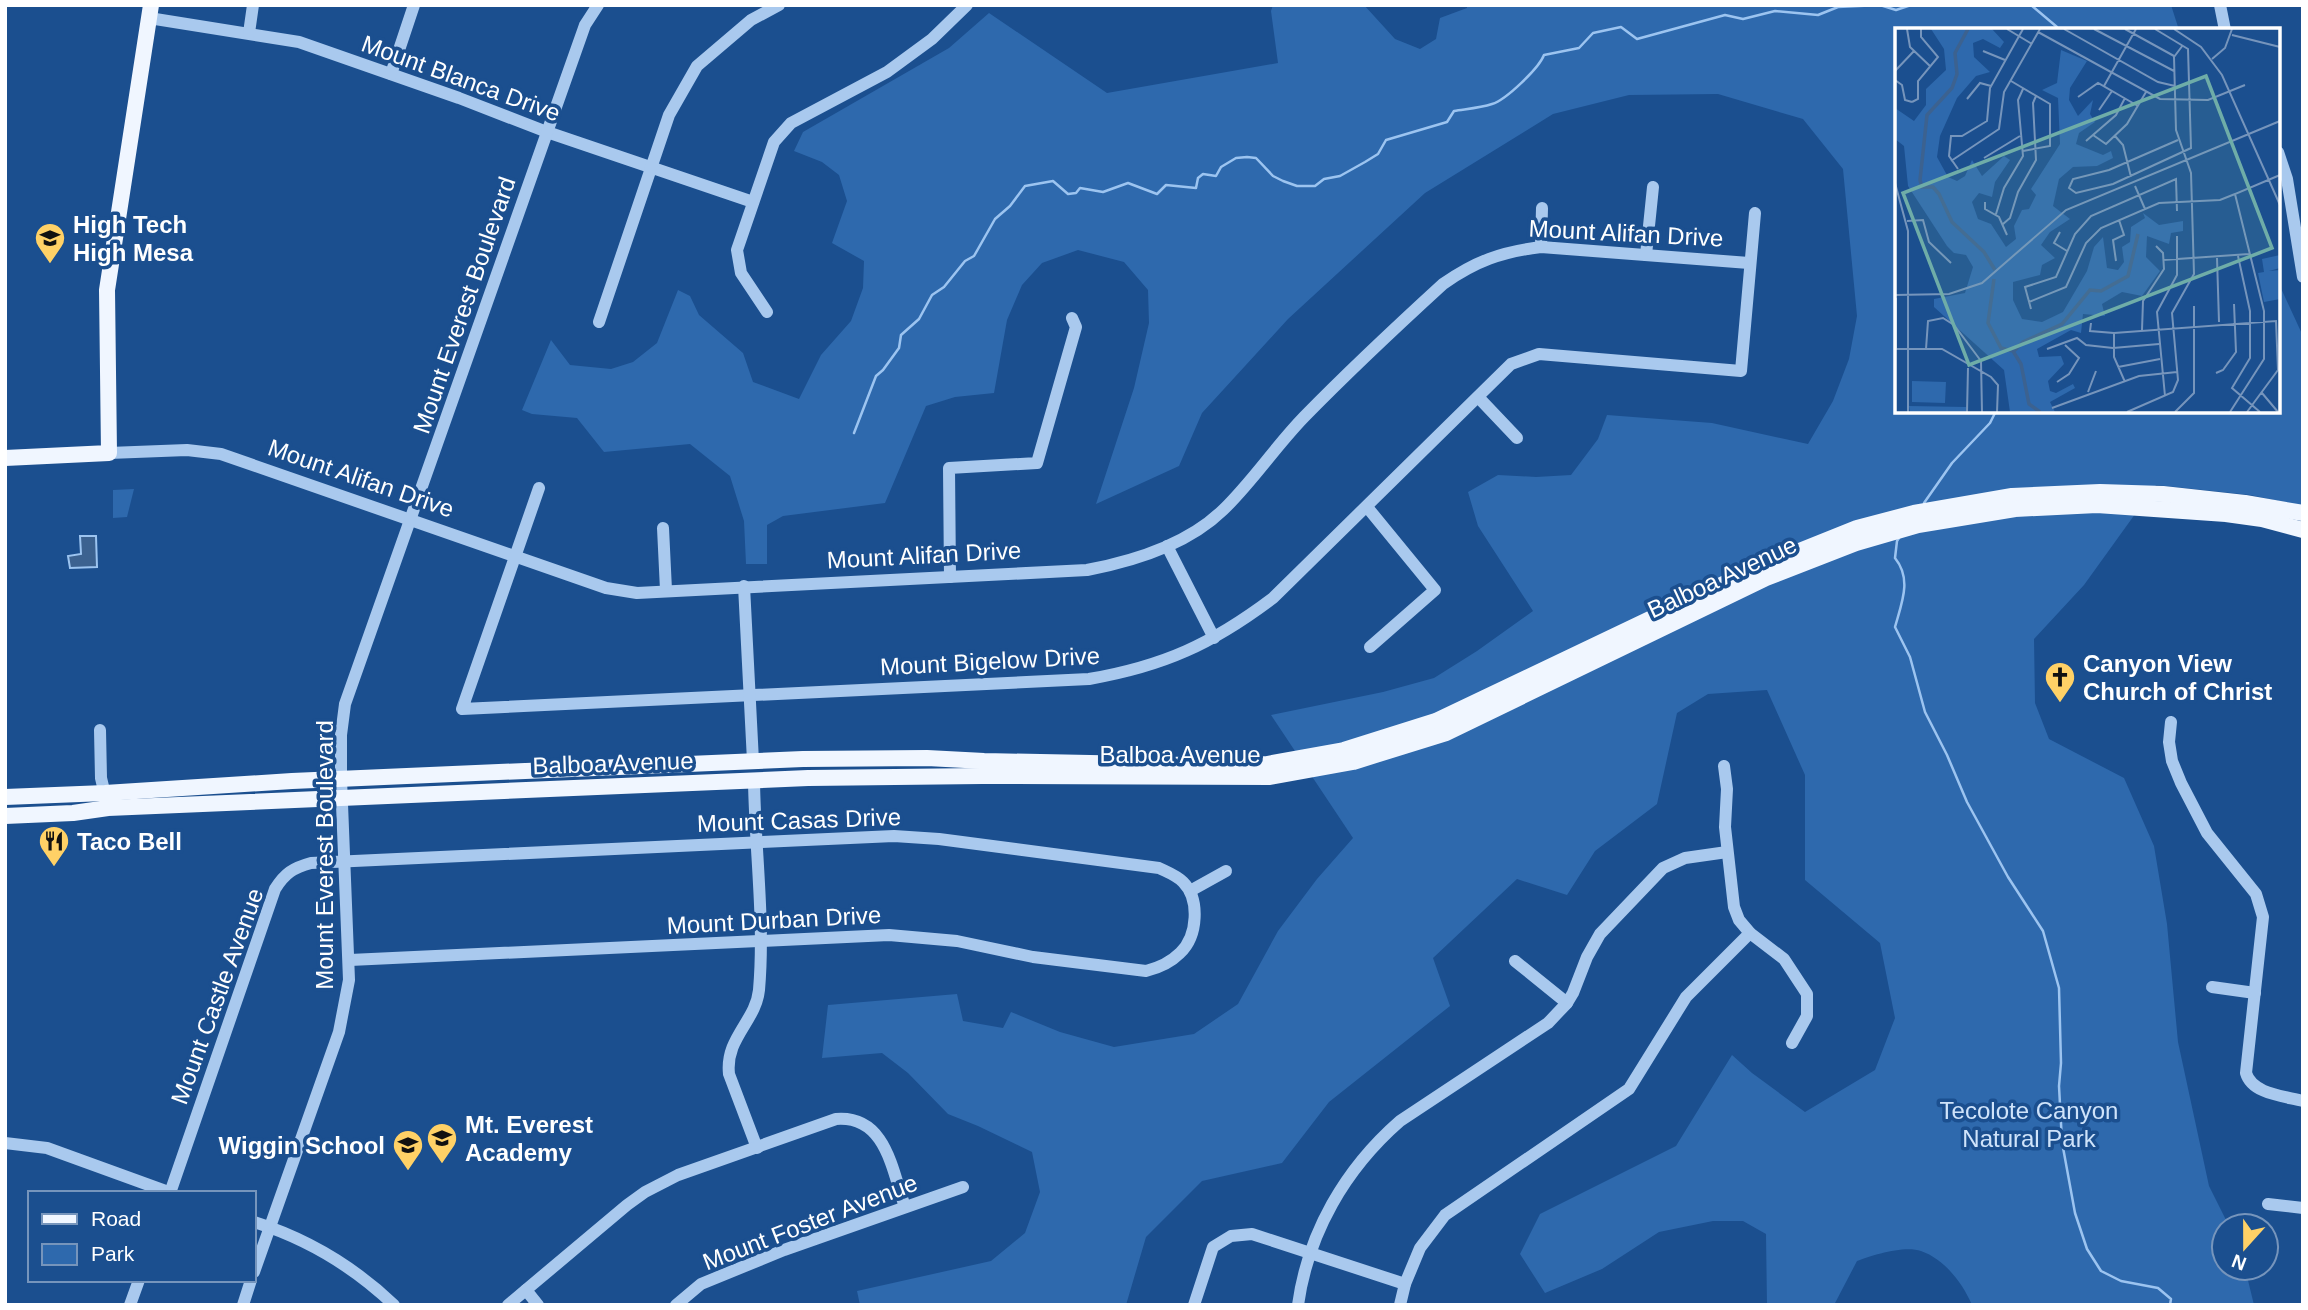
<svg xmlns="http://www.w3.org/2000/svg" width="2308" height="1310" viewBox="0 0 2308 1310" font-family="Helvetica,sans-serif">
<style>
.green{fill:#2e69ad}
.water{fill:#3c6290;stroke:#9cc4f0;stroke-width:2}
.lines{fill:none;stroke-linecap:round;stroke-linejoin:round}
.stream{stroke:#9cc4f0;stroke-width:2.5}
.minor{stroke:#a9c9ee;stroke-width:12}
.major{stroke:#f0f6ff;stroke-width:16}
.labels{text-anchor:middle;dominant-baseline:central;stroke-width:7;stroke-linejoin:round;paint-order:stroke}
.street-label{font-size:24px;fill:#fff;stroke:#1b4f8f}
.poi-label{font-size:24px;font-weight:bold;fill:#fff;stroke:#1b4f8f;text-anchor:start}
.park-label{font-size:24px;fill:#cfe3fa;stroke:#1b4f8f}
.inset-river{fill:none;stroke:#3c6290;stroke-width:3.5}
.inset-road{fill:none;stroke:#7695bc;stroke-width:2}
.view{fill:#6fada8;fill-opacity:0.15;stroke:#6fada8;stroke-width:3.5}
.inset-edge{fill:none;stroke:#fff;stroke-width:3.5}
</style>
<rect width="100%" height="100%" fill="#1b4f8f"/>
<!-- green -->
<g class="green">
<path d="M1273,5H1364L1395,39L1420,49L1436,39L1440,18L1467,8V5H2171L2179,30H1897V411H2278V282L2303,336V506L2250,495L2156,485L2084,585L2034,639L2035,703L2049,739L2124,778L2154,846L2167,924L2178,1042L2209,1186L2229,1226H2224V1268H2245L2254,1305H1972C1962,1282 1944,1259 1921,1251C1905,1245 1872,1255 1857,1261L1834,1305H1767L1766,1234L1743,1221H1713L1659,1232L1602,1269L1545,1293L1520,1254L1540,1214L1676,1146L1732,1055L1752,1073L1805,1112L1875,1070L1895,1018L1880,943L1805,880V775L1767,690L1708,694L1677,713L1657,804L1595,851L1567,895L1517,879L1433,958L1450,1006L1329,1102L1282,1163L1202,1181L1146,1237L1126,1305H860L857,1291L991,1261L1025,1233L1040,1192L1032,1152L978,1126L948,1114L908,1073L882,1053L822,1058L828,1005L957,994L963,1021L1003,1028L1011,1012L1060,1032L1114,1047L1194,1034L1238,1004L1278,931L1317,879L1353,838L1271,715L1383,692L1434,678L1477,651L1533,611L1478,526L1468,492L1498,475L1536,477L1571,475L1598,439L1607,415L1712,423L1808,444L1833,401L1849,359L1857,316L1843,169L1803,119L1718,94L1629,95L1553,114L1425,193L1288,319L1202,413L1179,466L1096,504L1134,388L1149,323L1148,290L1124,262L1078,250L1042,263L1022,285L1007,320L994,393L955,397L926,406L885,503L783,516L767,525V564H746L744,521L730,476L690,444L604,452L577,418L532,414L522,410L551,340L570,365L611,369L633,362L657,343L678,290L690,296L699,315L743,353L753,382L799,399L821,355L851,321L863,288L864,261L832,243L847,201L839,175L822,162L794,151L803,132L949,48L989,13L1107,93L1278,63L1271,11Z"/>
<path d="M134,489L127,517L113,518V490Z"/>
</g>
<!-- water -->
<path class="water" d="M80,536H96L97,567L70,568L68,556L81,554Z"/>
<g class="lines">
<!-- stream -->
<g class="stream">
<path d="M1880,5L1896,10L1911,5"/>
<path d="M2031,5L2057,27V30"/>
<path d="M854,433L876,376L883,370L899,348L901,335L919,319L932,295L944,287L965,261L974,256L995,219L1010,206L1025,186L1053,181L1068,194L1076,193L1080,188L1103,192L1128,183L1157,194L1166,185L1196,188L1198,178L1203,174L1216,176L1221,167L1236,158L1247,157L1256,158L1273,176L1283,181L1297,186H1315L1324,179L1340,176L1365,162L1378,154L1386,140L1447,122L1454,111C1466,109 1480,108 1492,104C1506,100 1539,68 1544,55L1579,48L1593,33L1621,27L1637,39L1725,15L1743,19L1775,11L1818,15L1838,7L1880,5"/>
<path d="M1924,503L1952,463L1990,423L1996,411"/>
<path d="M1899,538L1897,541L1895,558C1912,579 1902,602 1895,627L1910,657L1925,712L1947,755L1967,802L2008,877L2043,931L2059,988L2061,1063L2059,1086L2062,1142L2075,1213L2087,1249L2101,1271L2121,1281L2158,1288L2171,1299L2170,1305"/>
</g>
<!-- minor -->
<g class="minor">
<path d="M2220,5L2225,30"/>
<path d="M149,18L299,42L459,98L547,132L753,202"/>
<path d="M249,33L253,5"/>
<path d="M391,74L414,5"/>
<path d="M2278,152L2287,179L2303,277"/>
<path d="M1541,247L1542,208"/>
<path d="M1646,255L1653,187"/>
<path d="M767,312L741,273L737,250L774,142L791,123L887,72L932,39L967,5"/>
<path d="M599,322L669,115L697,66L751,20L779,5"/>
<path d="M1479,398L1517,438"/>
<path d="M109,453L187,450L221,454L606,588L637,593L1087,570C1135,561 1187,545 1223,510C1252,482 1275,447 1304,417C1349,371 1396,327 1443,284C1476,261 1501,252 1541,247L1749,263"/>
<path d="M539,488L462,709L1089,679C1164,666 1212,644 1273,598L1511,364L1539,354L1741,371L1755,213"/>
<path d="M1367,507L1435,590L1370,647"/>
<path d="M663,528L666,590"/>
<path d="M1167,546L1214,638"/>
<path d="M950,577L949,468L1037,463L1076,327L1072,318"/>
<path d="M744,586L753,761"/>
<path d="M2171,722L2169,742L2172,761L2181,783L2207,833L2256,894L2263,917L2246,1073C2252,1094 2284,1096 2303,1101"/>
<path d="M100,730L101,778L106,799"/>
<path d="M1724,766L1727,789L1725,827L1734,907L1739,920L1750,933L1784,959L1807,994V1016L1792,1043"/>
<path d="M754,781C755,850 765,921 759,990C756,1021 725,1038 729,1074L757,1148"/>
<path d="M1190,891L1226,871"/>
<path d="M1515,961L1567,1003"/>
<path d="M2212,987L2255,993"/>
<path d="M5,1143L47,1148L171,1193"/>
<path d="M170,1193L275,889C285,873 293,868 311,863L894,836L939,839L1159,868C1167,872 1176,875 1183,882C1200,899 1198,936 1180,953C1171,962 1158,968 1146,971L1033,957L957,941L889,935L350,960"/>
<path d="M2268,1204L2303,1208"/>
<path d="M254,1222C308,1239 353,1266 394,1305"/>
<path d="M254,1272L339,1032L349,980L341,779V735L345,704L585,25L598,5"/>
<path d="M526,1290L538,1305"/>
<path d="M130,1305L139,1280"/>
<path d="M243,1305L251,1280"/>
<path d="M508,1305L627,1205L645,1192L678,1175L836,1119C886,1115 892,1170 905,1207"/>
<path d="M676,1305L701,1284L784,1250L963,1187"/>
<path d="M1194,1305L1213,1247L1231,1236L1252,1234L1405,1284"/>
<path d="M1298,1305C1308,1233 1345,1169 1400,1121L1548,1023L1567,1003L1573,993L1587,957L1600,934L1663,868L1685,858L1727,852"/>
<path d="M1400,1305L1405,1284L1420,1248L1445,1215L1629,1089L1686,997L1750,933"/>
</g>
<!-- major -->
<g class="major">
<path d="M5,458L109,453L107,290L151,5"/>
<path d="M5,797L105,793L292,781L803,759L927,758L984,761L1189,765L1267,764L1344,750L1436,721L1757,568L1857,528L1914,513L2012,496L2100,492L2163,494L2245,503L2303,513"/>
<path d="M5,816L73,813L108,808L808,778L982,776L1270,777L1353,762L1446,733L1766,578L1856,543L1918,525L2015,509L2097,505L2226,514L2262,519L2303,530"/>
</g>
</g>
<!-- icons -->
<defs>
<g id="school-pin" transform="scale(1.575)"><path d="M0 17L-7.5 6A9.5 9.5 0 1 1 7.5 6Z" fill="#ffd166" stroke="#1b4f8f"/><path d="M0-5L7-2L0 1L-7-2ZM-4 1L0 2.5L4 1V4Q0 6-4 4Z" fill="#111"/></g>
<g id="church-pin" transform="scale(1.575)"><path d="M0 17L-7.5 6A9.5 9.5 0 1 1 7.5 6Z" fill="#ffd166" stroke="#1b4f8f"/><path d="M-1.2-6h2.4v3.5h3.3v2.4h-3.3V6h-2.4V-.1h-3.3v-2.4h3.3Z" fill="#111"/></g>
<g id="restaurant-pin" transform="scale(1.575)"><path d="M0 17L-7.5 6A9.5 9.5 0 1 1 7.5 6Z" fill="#ffd166" stroke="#1b4f8f"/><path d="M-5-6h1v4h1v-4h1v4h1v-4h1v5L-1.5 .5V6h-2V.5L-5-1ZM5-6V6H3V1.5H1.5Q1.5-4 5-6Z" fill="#111"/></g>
</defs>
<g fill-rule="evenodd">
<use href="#school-pin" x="50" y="238"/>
<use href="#church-pin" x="2060" y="677"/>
<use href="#restaurant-pin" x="54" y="841"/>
<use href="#school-pin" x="442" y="1138"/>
<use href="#school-pin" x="408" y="1145"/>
</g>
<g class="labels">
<!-- street labels -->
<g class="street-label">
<text transform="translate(461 78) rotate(20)">Mount Blanca Drive</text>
<text transform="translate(1626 233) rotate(3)">Mount Alifan Drive</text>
<text transform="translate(464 305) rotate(-71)">Mount Everest Boulevard</text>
<text transform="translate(361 478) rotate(19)">Mount Alifan Drive</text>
<text transform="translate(924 555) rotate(-3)">Mount Alifan Drive</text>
<text transform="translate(1722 577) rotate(-25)">Balboa Avenue</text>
<text transform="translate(990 661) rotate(-3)">Mount Bigelow Drive</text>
<text x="1180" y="754">Balboa Avenue</text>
<text transform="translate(613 763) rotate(-2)">Balboa Avenue</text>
<text transform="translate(799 820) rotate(-2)">Mount Casas Drive</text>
<text transform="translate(324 855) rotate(-90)">Mount Everest Boulevard</text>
<text transform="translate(774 920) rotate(-3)">Mount Durban Drive</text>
<text transform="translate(217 996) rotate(-70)">Mount Castle Avenue</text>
<text transform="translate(810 1222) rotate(-21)">Mount Foster Avenue</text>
</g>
<!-- poi labels -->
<g class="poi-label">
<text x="73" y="224">High Tech<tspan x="73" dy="28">High Mesa</tspan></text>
<text x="2083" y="663">Canyon View<tspan x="2083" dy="28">Church of Christ</tspan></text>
<text x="77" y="841">Taco Bell</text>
<text x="465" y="1124">Mt. Everest<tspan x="465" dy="28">Academy</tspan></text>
<text x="385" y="1145" text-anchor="end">Wiggin School</text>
</g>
<!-- park labels -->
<g class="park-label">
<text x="2029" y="1110">Tecolote Canyon<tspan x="2029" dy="28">Natural Park</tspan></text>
</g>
</g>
<!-- overview -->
<g transform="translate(1895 28)">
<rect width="385" height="385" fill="#1b4f8f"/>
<path d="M36,1H97L109,14L105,20L88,11L78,15L79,29L95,44L81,48L62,70L45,108L42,129L53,149L62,153L70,148L77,132L87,148L109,128L115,132L100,154L97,169L84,165L77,174L83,191L96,196L111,219L121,211L119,198L127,182L134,181L141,167L136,161L165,116L163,70L147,62L162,55L166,22L192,33L175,60L174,72L183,88L198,72L195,86L200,94L184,105L181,116L208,127L216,123L218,130L202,138L178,139L164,151L158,178L175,191L155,204L146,217L160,230L147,237L145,247L118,254V272L127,291L147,294L168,284L192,243L199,219L208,209L212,240L223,242L229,234L227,219L235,214L236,199L250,190L248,185L264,197L288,193V203L276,205L274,216L252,208L251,229L265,243L247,268L227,264L207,276L210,288L188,286L186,305L176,302L142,321L144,329L166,328L169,336L153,353L155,363L161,365L178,356L180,360L155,374L160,384H115L109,342L39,279V271L70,265L78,239L71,227L59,225L52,218L13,158L9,118L0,111V65V80L19,93L31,77V61L51,42L49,21ZM385,227V240L374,243L385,242V271L369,274L363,245L369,244L367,231ZM17,353L51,354L50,375L17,374ZM14,378L71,379V384H15Z" fill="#2e69ad"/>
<path class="inset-river" d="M73,1L60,25L62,46L57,60L32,87L25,152L27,159H38L44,166L57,194L89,224L100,242M99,251L93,295L106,320L118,323L126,336L134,376L145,384M118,324L128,314L167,296L195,262L206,263L233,248L243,206"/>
<path class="inset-road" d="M12,1L15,19L36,39M112,1L137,16M169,1L263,54L280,58M199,1L279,43M230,1L279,28M260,1L293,21L296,120L218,156L181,165L174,160L178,151L214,142L283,112M279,1L306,19L327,47L385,177M143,4L265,71L313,72L350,57M337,7L385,19M88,23L110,32M317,31L330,20L337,1M0,43L19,23M0,52L7,57L10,72L17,74M116,53L155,76V118L128,123M209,58L241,1M183,69L203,55L243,78M72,71L85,55L96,58M17,74L23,71V53L43,29L26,9V1M204,82L217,63M198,107L211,116L232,96L251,64M220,108L228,117L236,149M191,113L221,87L230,70M89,130L125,108M56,133L104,101L109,64L145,1M63,141L54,128L56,108H67L92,93L95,60L128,1M0,155L13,203V384M240,158L250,181M90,174V181L104,189L112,207M101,186L109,160L128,128L123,72L128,61M12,193L28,192L34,214L56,235M108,196L115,190L123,164L141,132L138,75L141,68M165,204L159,215L172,223M343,228L355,283V330L337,360L365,384M322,230L324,294M268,232L354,226M221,233L218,212L229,207L224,192M0,267L54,266L87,255L171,182L385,93M1,270V320M134,274L171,259L191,215L206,200L264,175L325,172L340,166M136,281L130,259L161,249L180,206L196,188L281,151L282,183M196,295L195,303L219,305L381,293L383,342L352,384M247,302L248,273L269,241L268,225L261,218M219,305V329L230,354M0,321H47L96,349L103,357L102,384M31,321L33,293L48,290L59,297L86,333L87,384M152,321L182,310L191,317L218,320L264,316M223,339L265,331M321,345L328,342L341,324L339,276M162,354L174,346L184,330L170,317M193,364L201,343M367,365L383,384M270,368L262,284L282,247V208M157,380L244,348L282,344M72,384L73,340M232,384L278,364L283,352L277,285L299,246L296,145L281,102L279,29L288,17M280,384L299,365V278M335,384L369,331V283L340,166L385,147"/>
<path class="view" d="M311,48L377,220L74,337L8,165Z"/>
<rect width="385" height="385" class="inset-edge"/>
</g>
<!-- border -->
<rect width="2308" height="1310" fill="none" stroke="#ffffff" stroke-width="14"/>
<!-- legend -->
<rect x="28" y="1191" width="228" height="91" fill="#1b4f8f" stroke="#7695bc" stroke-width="2"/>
<rect x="42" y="1214" width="35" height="10" fill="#f0f6ff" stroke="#7695bc" stroke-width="2"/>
<text x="91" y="1226" font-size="21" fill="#ffffff">Road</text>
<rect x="42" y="1244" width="35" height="21" fill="#2e69ad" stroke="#7695bc" stroke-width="2"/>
<text x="91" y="1261" font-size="21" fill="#ffffff">Park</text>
<!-- north arrow -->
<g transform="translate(2245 1247) rotate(201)"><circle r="33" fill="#1b4f8f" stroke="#7695bc" stroke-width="2"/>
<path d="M0-5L12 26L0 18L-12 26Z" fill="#ffd166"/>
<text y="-10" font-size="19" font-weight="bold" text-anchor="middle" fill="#ffffff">N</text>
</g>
</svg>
